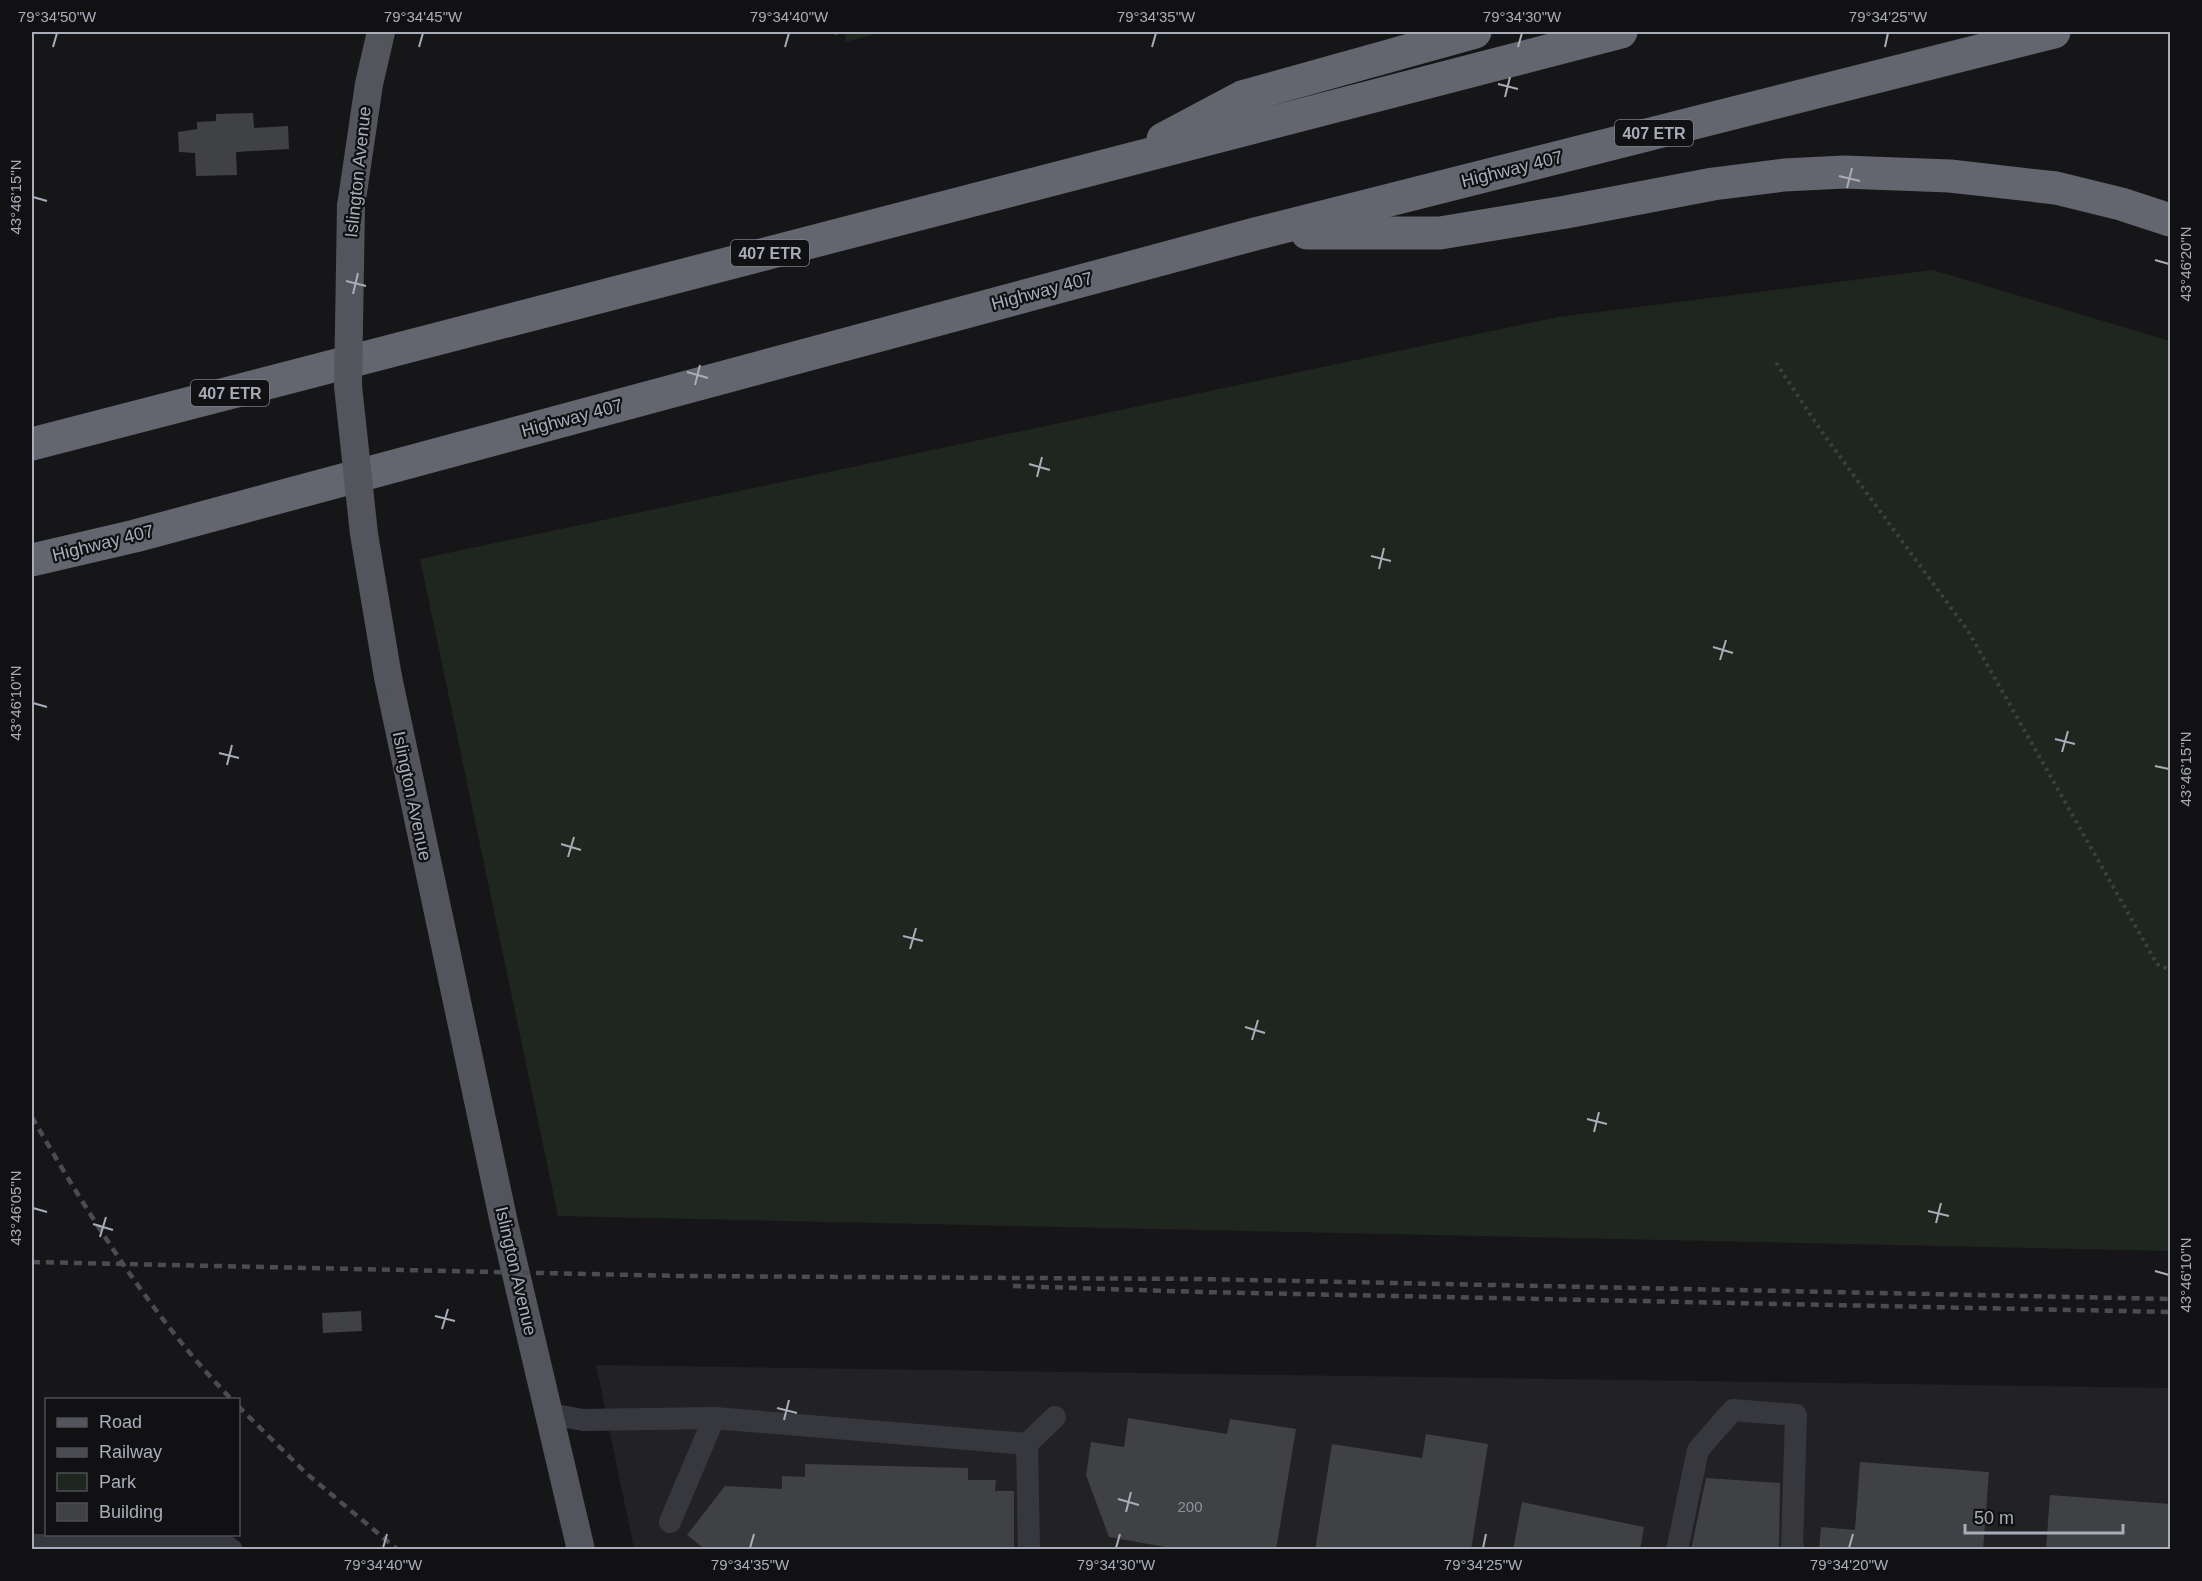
<svg xmlns="http://www.w3.org/2000/svg" width="2202" height="1581" viewBox="0 0 2202 1581" font-family="Helvetica,sans-serif">
<style>
.built{fill:#222225}
.green{fill:#1e261f}
.building{fill:#404145}
.lines{fill:none;stroke-linecap:round;stroke-linejoin:round}
.path{stroke:#3d3f44;stroke-width:4;stroke-dasharray:3 4.5;stroke-linecap:butt}
.minor{stroke:#37383d;stroke-width:22}
.major{stroke:#53555c;stroke-width:28}
.highway{stroke:#63666e;stroke-width:33}
.rail{stroke:#4a4c52;stroke-width:4.5;stroke-dasharray:8 6;stroke-linecap:butt}
.major-bridge{stroke:#53555c;stroke-width:28}
.ticks{fill:none;stroke:#a8adb8;stroke-width:2}
.labels{text-anchor:middle;dominant-baseline:central;stroke-width:4.5;stroke-linejoin:round;paint-order:stroke}
.number-label{font-size:15px;fill:#8e929b}
.shield{fill:#111113;stroke:#7b7e86;stroke-width:1.5}
.shield-label{font-size:16px;font-weight:bold;fill:#a8adb8}
.street-label{font-size:18px;fill:#a8adb8;stroke:#111113}
.neatline{fill:none;stroke:#a8adb8;stroke-width:2}
.ticks-label{font-size:15px;text-anchor:middle;fill:#a8adb8}
</style>
<rect width="100%" height="100%" fill="#161618"/>
<!-- built -->
<path class="built" d="M596,1365L2170,1388V1549H634Z"/>
<!-- green -->
<g class="green">
<path d="M846,32H884L845,42Z"/>
<path d="M1933,270L2170,341V1251L558,1216L420,559L1558,317Z"/>
</g>
<!-- building -->
<g class="building">
<path d="M253,113L254,128L288,126L289,149L236,152L237,175L196,176L195,153L179,152L178,132L197,129V122L216,121V114Z"/>
<path d="M361,1311L362,1331L323,1333L322,1313Z"/>
<path d="M1128,1418L1227,1434L1230,1419L1296,1429L1276,1550H1182L1109,1537L1086,1475L1091,1442L1124,1447Z"/>
<path d="M1426,1434L1488,1444L1471,1550H1315L1332,1444L1422,1458Z"/>
<path d="M1860,1462L1989,1472L1983,1550H1819L1821,1527L1855,1530Z"/>
<path d="M805,1464L968,1468V1480H996L995,1491H1014V1550H706L687,1535L725,1486L782,1489V1476L805,1477Z"/>
<path d="M1706,1478L1780,1483L1779,1550H1691Z"/>
<path d="M2050,1495L2170,1504V1550H2046Z"/>
<path d="M1522,1502L1644,1527L1640,1550H1513Z"/>
</g>
<g class="lines">
<!-- path -->
<g class="path">
<path d="M835,33L846,32"/>
<path d="M1776,363L1824,435L1968,631L2157,964L2170,970"/>
</g>
<!-- minor -->
<g class="minor">
<path d="M550,1414L583,1420L714,1418L1027,1444L1055,1417"/>
<path d="M1027,1444L1029,1550"/>
<path d="M670,1522L714,1418"/>
<path d="M32,1545L224,1544L232,1550"/>
<path d="M1677,1550L1698,1450L1733,1410L1796,1415L1792,1547L1794,1550"/>
</g>
<!-- major -->
<g class="major">
<path d="M351,206L369,84L381,32"/>
<path d="M388,677L504,1223L581,1550"/>
</g>
<!-- highway -->
<g class="highway">
<path d="M1163,139L1242,97L1475,32"/>
<path d="M1307,233H1440L1566,212L1713,184L1784,175L1844,172L1950,176L2056,188L2121,204L2170,220"/>
<path d="M32,444L1621,32"/>
<path d="M32,560L135,536L1255,234L2054,32"/>
</g>
<!-- rail -->
<g class="rail">
<path d="M32,1117C89,1216 152,1317 232,1400"/>
<path d="M32,1262L680,1276L1201,1279L2170,1299"/>
<path d="M1013,1286L1201,1292L2170,1312"/>
<path d="M238,1406L307,1474L398,1550"/>
</g>
<!-- major-bridge -->
<path class="major-bridge" d="M351,206L348,386L364,534L388,677"/>
</g>
<!-- ticks -->
<path class="ticks" d="M53,47L57,33M419,47L423,33M785,47L789,33M1152,47L1156,33M1518,47L1522,33M1885,47L1888,33M1498,84L1518,89M1505,97L1510,77M1839,176L1860,181M1847,188L1852,168M33,197L47,201M2155,260L2169,264M346,281L366,286M353,294L358,273M687,372L708,378M695,385L700,365M1029,464L1050,470M1037,477L1042,457M1371,556L1391,561M1379,569L1384,548M1713,647L1733,653M1720,660L1726,640M33,703L47,707M2055,739L2075,744M2062,752L2068,731M219,753L239,758M227,765L232,745M2155,766L2169,769M561,844L581,850M568,857L574,837M903,936L923,941M910,949L916,928M1245,1027L1265,1033M1252,1040L1258,1020M1587,1119L1607,1124M1594,1132L1599,1112M33,1208L47,1212M1928,1211L1949,1216M1936,1223L1941,1203M93,1224L113,1230M100,1237L106,1217M2155,1271L2169,1275M435,1316L455,1321M442,1329L448,1309M777,1408L797,1413M784,1420L789,1400M1118,1499L1139,1505M1126,1512L1131,1492M383,1548L387,1534M750,1548L754,1534M1116,1548L1120,1534M1483,1548L1486,1534M1849,1548L1853,1534"/>
<g class="labels">
<!-- number labels -->
<g class="number-label">
<text x="1190" y="1506">200</text>
</g>
<!-- shield labels -->
<g class="shield">
<rect x="1615" y="120" width="78" height="26" rx="4.5"/>
<rect x="731" y="240" width="78" height="26" rx="4.5"/>
<rect x="191" y="380" width="78" height="26" rx="4.5"/>
</g>
<g class="shield-label">
<text x="1654" y="133">407 ETR</text>
<text x="770" y="253">407 ETR</text>
<text x="230" y="393">407 ETR</text>
</g>
<!-- street labels -->
<g class="street-label">
<text transform="translate(1512 169) rotate(-14)">Highway 407</text>
<text transform="translate(358 172) rotate(-84)">Islington Avenue</text>
<text transform="translate(1042 291) rotate(-15)">Highway 407</text>
<text transform="translate(572 418) rotate(-15)">Highway 407</text>
<text transform="translate(103 543) rotate(-14)">Highway 407</text>
<text transform="translate(412 796) rotate(78)">Islington Avenue</text>
<text transform="translate(516 1271) rotate(77)">Islington Avenue</text>
</g>
</g>
<!-- border -->
<rect width="2202" height="1581" fill="none" stroke="#111113" stroke-width="66"/>
<!-- legend -->
<rect x="45" y="1398" width="195" height="138" fill="#111113" stroke="#4d4f55" stroke-width="1.5"/>
<rect x="57" y="1418" width="30" height="9" fill="#53555c" stroke="#4d4f55" stroke-width="1.5"/>
<text x="99" y="1428" font-size="18" fill="#a8adb8">Road</text>
<rect x="57" y="1448" width="30" height="9" fill="#4a4c52" stroke="#4d4f55" stroke-width="1.5"/>
<text x="99" y="1458" font-size="18" fill="#a8adb8">Railway</text>
<rect x="57" y="1473" width="30" height="18" fill="#1e261f" stroke="#4d4f55" stroke-width="1.5"/>
<text x="99" y="1488" font-size="18" fill="#a8adb8">Park</text>
<rect x="57" y="1503" width="30" height="18" fill="#404145" stroke="#4d4f55" stroke-width="1.5"/>
<text x="99" y="1518" font-size="18" fill="#a8adb8">Building</text>
<!-- scale -->
<path d="M1965 1524v9h158v-9" fill="none" stroke="#a8adb8" stroke-width="3"/>
<text x="1974" y="1524" font-size="18" fill="#a8adb8" stroke="#111113" stroke-width="4.5" paint-order="stroke">50 m</text>
<rect x="33" y="33" width="2136" height="1515" class="neatline"/>
<g class="ticks-label">
<text x="57" y="22">79°34'50"W</text>
<text x="423" y="22">79°34'45"W</text>
<text x="789" y="22">79°34'40"W</text>
<text x="1156" y="22">79°34'35"W</text>
<text x="1522" y="22">79°34'30"W</text>
<text x="1888" y="22">79°34'25"W</text>
<text transform="translate(16 197) rotate(-90)" y="5">43°46'15"N</text>
<text transform="translate(2186 264) rotate(-90)" y="5">43°46'20"N</text>
<text transform="translate(16 703) rotate(-90)" y="5">43°46'10"N</text>
<text transform="translate(2186 769) rotate(-90)" y="5">43°46'15"N</text>
<text transform="translate(16 1208) rotate(-90)" y="5">43°46'05"N</text>
<text transform="translate(2186 1275) rotate(-90)" y="5">43°46'10"N</text>
<text x="383" y="1570">79°34'40"W</text>
<text x="750" y="1570">79°34'35"W</text>
<text x="1116" y="1570">79°34'30"W</text>
<text x="1483" y="1570">79°34'25"W</text>
<text x="1849" y="1570">79°34'20"W</text>
</g>
</svg>
